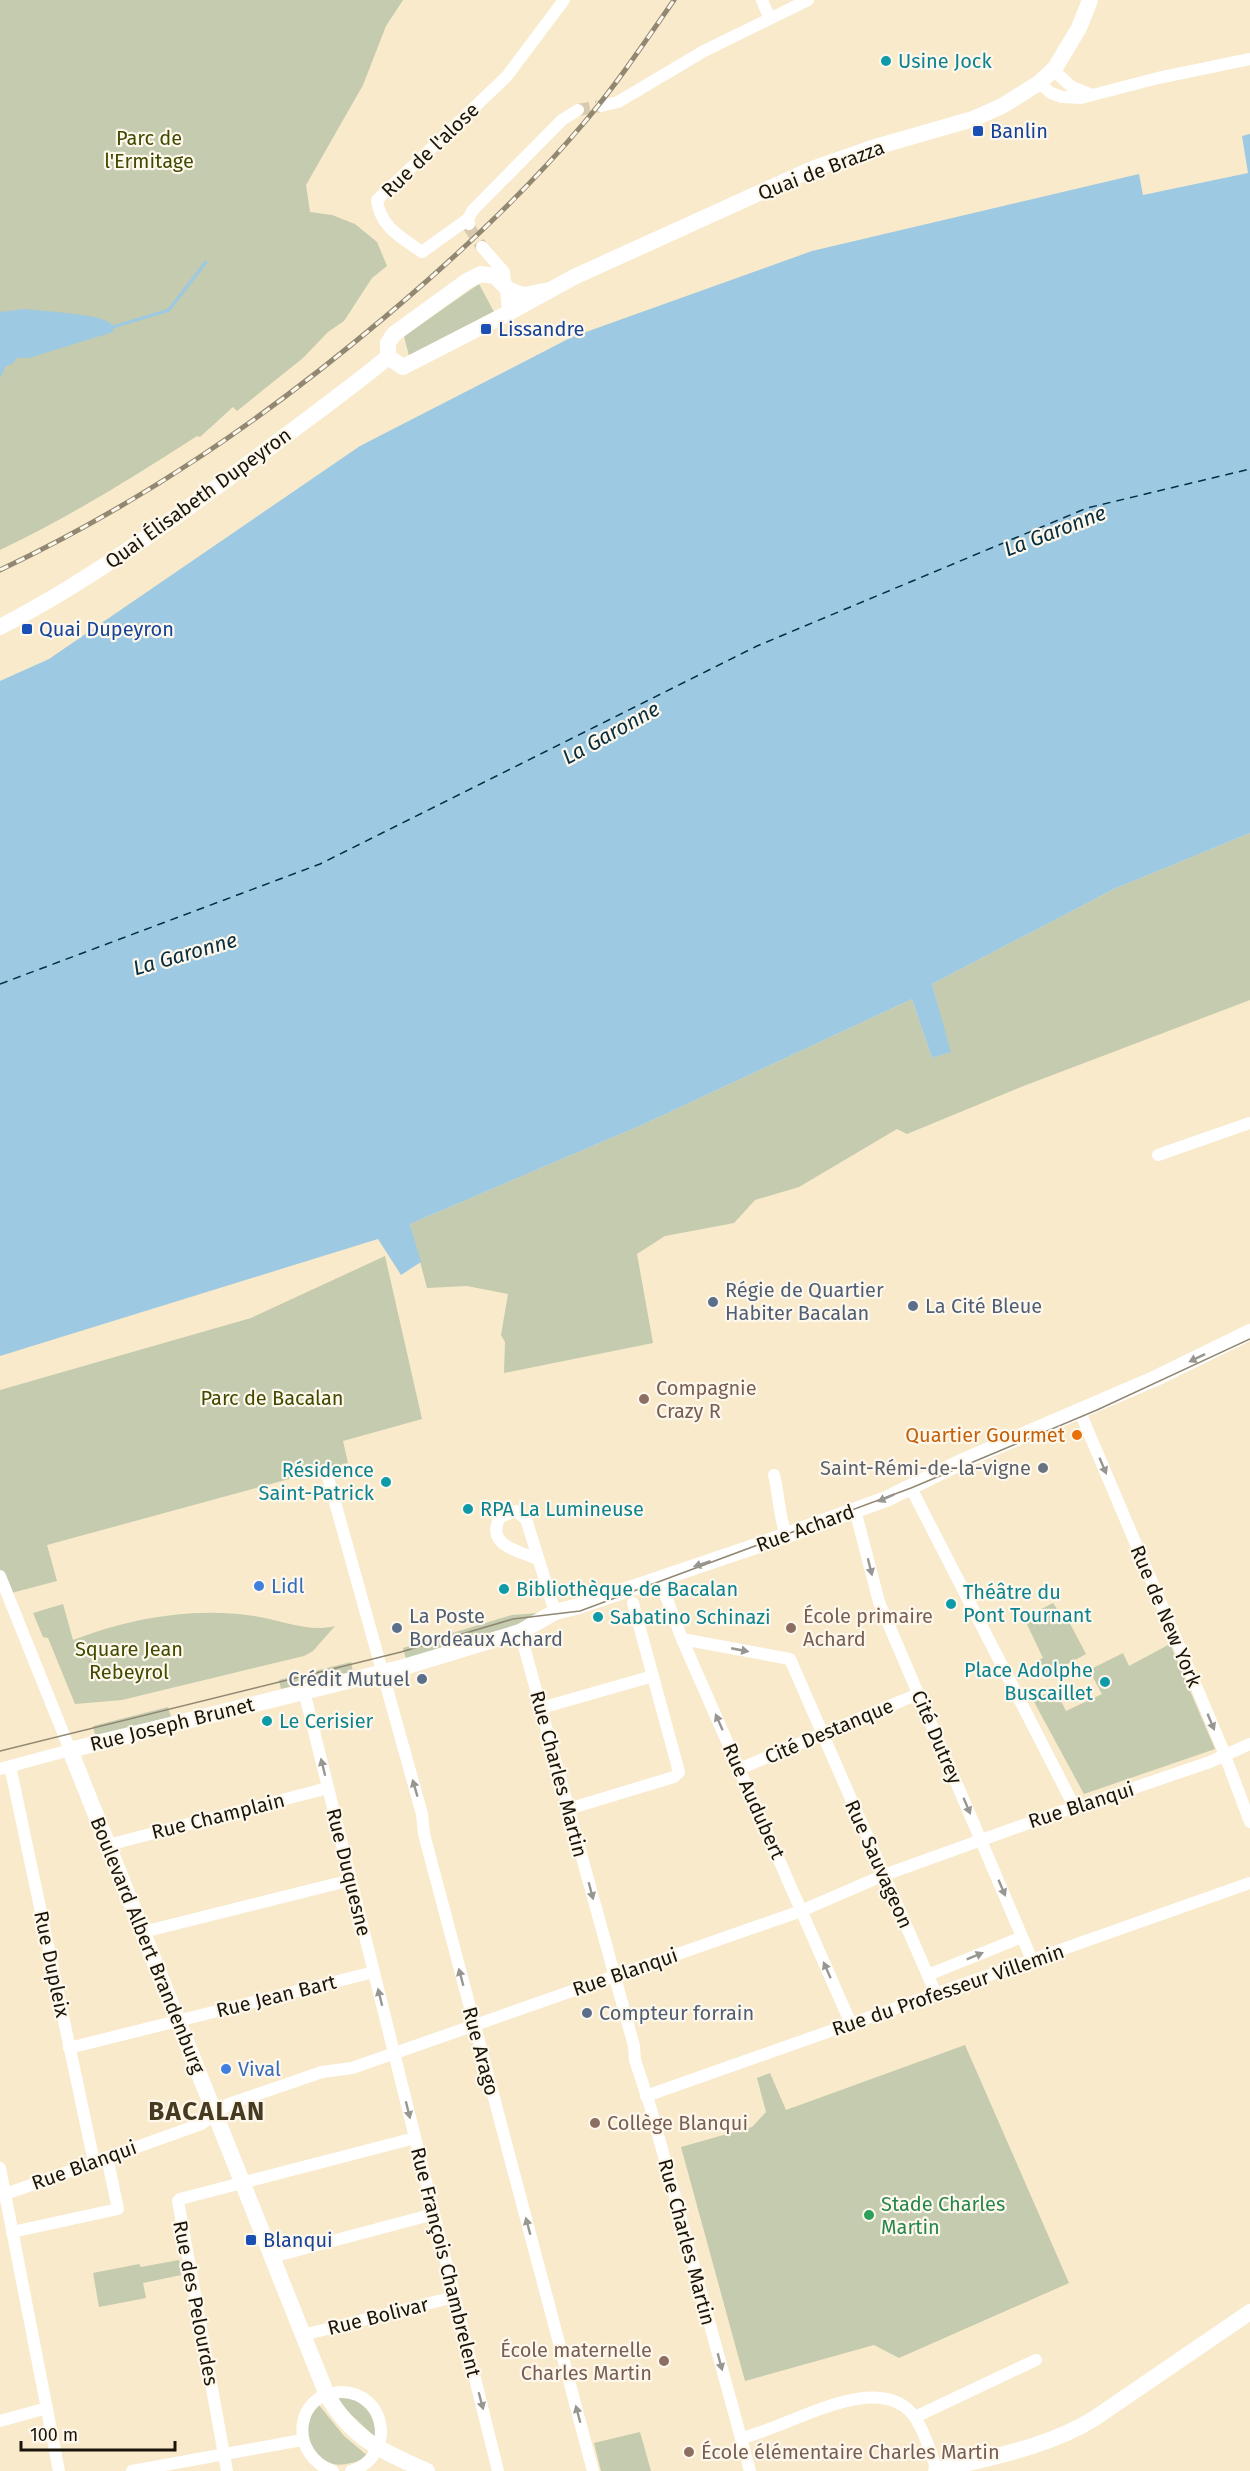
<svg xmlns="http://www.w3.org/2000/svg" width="1250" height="2471" viewBox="0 0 1250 2471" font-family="'Fira Sans',sans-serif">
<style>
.green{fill:#c4cbae}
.water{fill:#9dc9e2}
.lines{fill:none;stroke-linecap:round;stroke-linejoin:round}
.stream{stroke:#9dc9e2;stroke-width:3}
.ferry{stroke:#072e40;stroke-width:1.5;stroke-dasharray:8 6;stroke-linecap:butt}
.street-tunnel{stroke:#d7caae;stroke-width:12;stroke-dasharray:12 6;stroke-linecap:butt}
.street{stroke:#fff;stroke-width:12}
.secondary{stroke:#fff;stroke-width:16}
.tram{stroke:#928872;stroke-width:1.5}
.rail-casing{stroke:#928872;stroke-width:5}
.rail{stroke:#fef8ec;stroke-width:3;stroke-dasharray:9;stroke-linecap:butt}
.oneway{fill:#989691}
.culture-dot{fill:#0f9aa8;stroke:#fef8ec;stroke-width:2}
.transit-dot{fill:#1a4fb4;stroke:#fef8ec;stroke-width:2}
.service-dot{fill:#5c6f8a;stroke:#fef8ec;stroke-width:2}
.education-dot{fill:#8d6e63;stroke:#fef8ec;stroke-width:2}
.food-dot{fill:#e8710a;stroke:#fef8ec;stroke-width:2}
.worship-dot{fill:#6b7280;stroke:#fef8ec;stroke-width:2}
.shop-dot{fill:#3f7fe0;stroke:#fef8ec;stroke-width:2}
.leisure-dot{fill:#2e9e5b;stroke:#fef8ec;stroke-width:2}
.labels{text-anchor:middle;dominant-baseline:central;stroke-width:4.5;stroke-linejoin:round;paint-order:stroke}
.culture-label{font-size:20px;fill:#0d838f;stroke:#fef8ec;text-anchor:start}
.transit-label{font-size:20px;fill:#164399;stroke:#fef8ec;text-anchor:start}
.park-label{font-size:20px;fill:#404a01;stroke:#fef8ec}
.street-label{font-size:20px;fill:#1a150a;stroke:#fef8ec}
.service-label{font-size:20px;fill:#4e5e75;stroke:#fef8ec;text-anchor:start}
.education-label{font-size:20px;fill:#785e54;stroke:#fef8ec;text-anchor:start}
.food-label{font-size:20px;fill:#c56008;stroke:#fef8ec;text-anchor:end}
.worship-label{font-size:20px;fill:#5b616d;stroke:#fef8ec;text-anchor:end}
.shop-label{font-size:20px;fill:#366cbe;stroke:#fef8ec;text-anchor:start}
.leisure-label{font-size:20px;fill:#27864d;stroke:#fef8ec;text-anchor:start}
.water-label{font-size:21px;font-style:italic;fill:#072e40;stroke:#fef8ec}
.district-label{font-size:26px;font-weight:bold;letter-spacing:1.5px;fill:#463b20;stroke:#fef8ec}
</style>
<rect width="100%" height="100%" fill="#f8eacb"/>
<!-- green -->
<g class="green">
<path d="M0,0H403L386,26L363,85L306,185L310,212L332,215L355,224L377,242L387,266L372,278L344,321L328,332L303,358L237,411L233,407L200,437L197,436C134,477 69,517 0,550Z"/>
<path d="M479,284L494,312L409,356L404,336Z"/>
<path d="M1250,833V1000L1021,1087L907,1134L897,1129L799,1187L755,1200L734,1223L665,1236L637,1254L653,1343L504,1373L505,1342L501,1335L508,1294L467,1286L427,1288L410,1224L644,1124L912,999L932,1058L950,1052L932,984L1114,889Z"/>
<path d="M385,1256L422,1419L343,1441L348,1463L47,1545L57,1581L4,1595L0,1586V1390L251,1318Z"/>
<path d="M1053,1603L1062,1617L1066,1616L1086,1654L1047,1675L1039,1660L1043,1658L1024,1618Z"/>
<path d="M63,1604L73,1640C131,1618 192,1607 254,1616C282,1620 308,1633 335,1626L313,1651L304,1656L122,1700L75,1704L48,1638L43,1637L33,1613Z"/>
<path d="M539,1613L528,1625L406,1659L403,1648L512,1615Z"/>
<path d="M1170,1644L1215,1749L1084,1794L1033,1700L1055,1689L1066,1711L1102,1694L1089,1670L1123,1653L1129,1666Z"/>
<path d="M351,1662L353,1672L281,1689L279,1680Z"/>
<path d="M168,1707L171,1717L95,1735L93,1726Z"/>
<path d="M965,2045L1069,2283L899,2358L874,2345L745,2381L681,2147L752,2127L766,2112L757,2078L770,2073L786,2110Z"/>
<path d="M179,2260L181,2275L143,2283L146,2298L99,2307L93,2273L139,2264L141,2267Z"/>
<path d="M345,2393C368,2409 373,2410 377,2439L341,2405L337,2394Z"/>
<path d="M319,2405L344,2436L369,2457C333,2471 325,2467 304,2436C306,2424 310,2413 319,2405Z"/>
<path d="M640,2432L651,2471H601L594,2443Z"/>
</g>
<!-- water -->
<g class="water">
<path d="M1250,134V833L1114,889L932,984L951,1052L932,1058L912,999L644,1124L410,1224L421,1262L401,1275L378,1239L0,1356V681L49,659L360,446L572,337L812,251L1139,174L1143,195L1248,173L1242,136Z"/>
<path d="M25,309C40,311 101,314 110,323C114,327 113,327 113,332L29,358H17L12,364L6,366L0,378V312Z"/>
</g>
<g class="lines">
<!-- stream -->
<path class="stream" d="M113,327L169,310L206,262"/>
<!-- ferry -->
<path class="ferry" d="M0,984L320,864L757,646L1087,508L1250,469"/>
<!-- street-tunnel -->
<g class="street-tunnel">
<path d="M578,110L601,106"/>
<path d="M469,227L482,247"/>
</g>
<!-- street -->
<g class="street">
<path d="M762,0L769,17"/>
<path d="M1053,70L1072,87L1090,94"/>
<path d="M1039,83L1051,93L1062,97L1081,98L1158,78L1250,59"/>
<path d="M601,106L618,102L704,51L808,0"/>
<path d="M468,219L422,252C402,238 380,227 377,200L507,76L564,0"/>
<path d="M469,224L468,219L473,210L562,120L578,110"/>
<path d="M482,247L504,272L505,285"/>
<path d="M1158,1155L1250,1123"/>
<path d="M1080,1412L1221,1745L1250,1822"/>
<path d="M326,1470L422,1814L424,1834L593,2471"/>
<path d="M774,1475C779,1495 779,1516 786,1535"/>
<path d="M910,1486L1075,1808"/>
<path d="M855,1510L879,1602L1032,1960"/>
<path d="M538,1559C519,1551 485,1546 500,1517L516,1511L526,1519L555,1612"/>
<path d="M0,1576L70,1750L0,1769"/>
<path d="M659,1578L682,1639L851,2024"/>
<path d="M520,1632L634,2046L635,2060L651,2109L750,2471"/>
<path d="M682,1639L790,1659L936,1994"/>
<path d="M304,1691L498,2471"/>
<path d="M541,1708L653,1676"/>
<path d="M10,1766L94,2162"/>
<path d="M739,1769L918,1694"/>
<path d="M568,1809L674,1777L679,1772L633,1603"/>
<path d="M108,1845L328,1788"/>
<path d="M143,1932L351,1880"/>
<path d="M928,1975L1022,1937"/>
<path d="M69,2048L374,1972"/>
<path d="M646,2096L1250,1883"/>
<path d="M0,2168L59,2471"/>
<path d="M0,2196L201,2124L229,2104L322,2072L352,2068L801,1911L884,1875L1062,1811L1075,1808L1210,1762L1250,1744"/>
<path d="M12,2232L118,2209L107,2157"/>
<path d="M272,2257L434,2214"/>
<path d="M303,2335L454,2297"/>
<path d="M915,2417L1036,2360"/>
<path d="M0,2421L47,2408"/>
<path d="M741,2438C787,2429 881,2365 916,2419C926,2435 931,2453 937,2471"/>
<path d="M132,2471L302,2440"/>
<path d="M227,2471L178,2201L180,2199L415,2138"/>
<path d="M333,2471C288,2455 294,2392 342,2392C388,2393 396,2457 351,2471"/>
</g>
<!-- secondary -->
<g class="secondary">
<path d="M508,289L510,312L403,367L388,357V343L394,334L467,281L481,274L495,276L508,289L517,293L525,295L544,291"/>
<path d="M510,312L574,277L812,169L872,148L973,119L1002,106L1039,83L1055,68L1079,28L1090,0"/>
<path d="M0,627C99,576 187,509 276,443C314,414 352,387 388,357"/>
<path d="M427,2471C382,2451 352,2439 327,2395L70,1750L404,1667L520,1632L555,1612L579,1606L762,1544L886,1499L963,1461L1156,1378L1250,1332"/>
<path d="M936,2471C990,2457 1047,2448 1095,2418L1250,2312"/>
</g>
<!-- tram -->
<path class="tram" d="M0,1751L401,1652L513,1619L580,1611L911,1488L1097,1410L1250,1339"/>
<!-- rail casing -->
<g class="rail-casing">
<path id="rail" d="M0,570C143,502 264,419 385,317C455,258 523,195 583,124C616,85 645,42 674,0"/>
</g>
<!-- rail -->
<use href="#rail" class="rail"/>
</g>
<!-- one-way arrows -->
<defs><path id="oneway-solid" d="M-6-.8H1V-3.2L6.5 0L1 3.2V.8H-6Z" transform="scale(1.5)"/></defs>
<g class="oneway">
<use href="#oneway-solid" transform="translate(1197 1358) rotate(154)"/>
<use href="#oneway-solid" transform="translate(1103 1466) rotate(67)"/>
<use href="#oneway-solid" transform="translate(886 1498) rotate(156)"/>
<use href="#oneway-solid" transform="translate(702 1564) rotate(162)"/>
<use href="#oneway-solid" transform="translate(870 1567) rotate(76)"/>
<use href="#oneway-solid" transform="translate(740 1650) rotate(11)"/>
<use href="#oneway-solid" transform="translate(719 1722) rotate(-114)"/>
<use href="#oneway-solid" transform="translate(1211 1722) rotate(67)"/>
<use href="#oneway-solid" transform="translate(323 1767) rotate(-104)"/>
<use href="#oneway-solid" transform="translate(415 1788) rotate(-106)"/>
<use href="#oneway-solid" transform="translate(967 1806) rotate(67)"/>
<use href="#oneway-solid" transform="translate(1002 1888) rotate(67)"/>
<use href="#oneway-solid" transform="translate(591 1891) rotate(75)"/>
<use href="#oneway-solid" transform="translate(975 1956) rotate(-22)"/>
<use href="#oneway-solid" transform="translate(827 1970) rotate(-114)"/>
<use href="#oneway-solid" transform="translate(461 1977) rotate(-105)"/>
<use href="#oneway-solid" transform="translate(380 1997) rotate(-104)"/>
<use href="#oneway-solid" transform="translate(408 2110) rotate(76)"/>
<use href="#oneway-solid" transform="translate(528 2226) rotate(-105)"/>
<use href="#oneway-solid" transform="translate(720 2362) rotate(75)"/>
<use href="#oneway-solid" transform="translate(481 2401) rotate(75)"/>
<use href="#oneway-solid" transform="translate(578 2414) rotate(-105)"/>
</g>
<!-- markers -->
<g class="culture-dot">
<circle cx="886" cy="61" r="6"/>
<circle cx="386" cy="1482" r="6"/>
<circle cx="468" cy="1509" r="6"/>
<circle cx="504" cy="1589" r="6"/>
<circle cx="951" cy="1604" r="6"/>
<circle cx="598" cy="1617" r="6"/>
<circle cx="1105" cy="1682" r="6"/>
<circle cx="267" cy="1721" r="6"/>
</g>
<g class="transit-dot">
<rect x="972" y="125" width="12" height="12" rx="3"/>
<rect x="480" y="323" width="12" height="12" rx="3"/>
<rect x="21" y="623" width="12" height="12" rx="3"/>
<rect x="245" y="2234" width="12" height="12" rx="3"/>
</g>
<g class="service-dot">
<circle cx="713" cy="1302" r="6"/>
<circle cx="913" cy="1306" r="6"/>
<circle cx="397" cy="1628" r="6"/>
<circle cx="422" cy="1679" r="6"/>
<circle cx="587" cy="2013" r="6"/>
</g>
<g class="education-dot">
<circle cx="644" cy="1399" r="6"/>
<circle cx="791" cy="1628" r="6"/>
<circle cx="595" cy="2123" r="6"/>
<circle cx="664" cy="2361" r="6"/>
<circle cx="689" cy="2452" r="6"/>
</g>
<circle class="food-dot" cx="1077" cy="1435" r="6"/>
<circle class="worship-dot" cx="1043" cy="1468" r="6"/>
<g class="shop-dot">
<circle cx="259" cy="1586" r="6"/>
<circle cx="226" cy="2069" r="6"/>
</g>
<circle class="leisure-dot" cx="869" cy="2215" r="6"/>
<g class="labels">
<!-- culture labels -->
<g class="culture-label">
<text x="898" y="61">Usine Jock</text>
<text x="374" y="1470" text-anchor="end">Résidence<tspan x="374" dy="23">Saint-Patrick</tspan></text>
<text x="480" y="1509">RPA La Lumineuse</text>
<text x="516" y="1589">Bibliothèque de Bacalan</text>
<text x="963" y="1592">Théâtre du<tspan x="963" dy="23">Pont Tournant</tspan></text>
<text x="610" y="1617">Sabatino Schinazi</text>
<text x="1093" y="1670" text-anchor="end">Place Adolphe<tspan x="1093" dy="23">Buscaillet</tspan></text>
<text x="279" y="1721">Le Cerisier</text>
</g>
<!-- transit labels -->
<g class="transit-label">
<text x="990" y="131">Banlin</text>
<text x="498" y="329">Lissandre</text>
<text x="39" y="629">Quai Dupeyron</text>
<text x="263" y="2240">Blanqui</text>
</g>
<!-- park labels -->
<g class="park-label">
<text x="149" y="138">Parc de<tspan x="149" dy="23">l'Ermitage</tspan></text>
<text x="272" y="1398">Parc de Bacalan</text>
<text x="129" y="1649">Square Jean<tspan x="129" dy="23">Rebeyrol</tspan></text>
</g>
<!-- street labels -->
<g class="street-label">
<text transform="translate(430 150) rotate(-44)">Rue de l'alose</text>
<text transform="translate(821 170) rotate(-21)">Quai de Brazza</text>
<text transform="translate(198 498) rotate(-36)">Quai Élisabeth Dupeyron</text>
<text transform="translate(805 1528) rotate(-20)">Rue Achard</text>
<text transform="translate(1166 1616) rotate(67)">Rue de New York</text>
<text transform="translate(172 1724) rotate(-14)">Rue Joseph Brunet</text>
<text transform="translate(829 1731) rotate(-23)">Cité Destanque</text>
<text transform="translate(937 1737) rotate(67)">Cité Dutrey</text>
<text transform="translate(559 1774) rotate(75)">Rue Charles Martin</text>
<text transform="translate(754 1801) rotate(66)">Rue Audubert</text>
<text transform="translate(1081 1805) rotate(-18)">Rue Blanqui</text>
<text transform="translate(218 1816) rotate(-14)">Rue Champlain</text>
<text transform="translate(879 1864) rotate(66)">Rue Sauvageon</text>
<text transform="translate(349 1872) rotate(76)">Rue Duquesne</text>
<text transform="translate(148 1945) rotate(68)">Boulevard Albert Brandenburg</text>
<text transform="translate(52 1964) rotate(78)">Rue Dupleix</text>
<text transform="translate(625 1972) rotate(-19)">Rue Blanqui</text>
<text transform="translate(948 1990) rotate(-19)">Rue du Professeur Villemin</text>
<text transform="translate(276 1996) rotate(-14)">Rue Jean Bart</text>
<text transform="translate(481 2051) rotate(75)">Rue Arago</text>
<text transform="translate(84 2165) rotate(-20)">Rue Blanqui</text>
<text transform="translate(687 2242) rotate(75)">Rue Charles Martin</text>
<text transform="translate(446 2262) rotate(76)">Rue François Chambrelent</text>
<text transform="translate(196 2303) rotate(79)">Rue des Pelourdes</text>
<text transform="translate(378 2316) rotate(-14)">Rue Bolivar</text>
</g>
<!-- service labels -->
<g class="service-label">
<text x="725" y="1290">Régie de Quartier<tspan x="725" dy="23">Habiter Bacalan</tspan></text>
<text x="925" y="1306">La Cité Bleue</text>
<text x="409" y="1616">La Poste<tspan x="409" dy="23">Bordeaux Achard</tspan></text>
<text x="410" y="1679" text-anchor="end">Crédit Mutuel</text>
<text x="599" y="2013">Compteur forrain</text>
</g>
<!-- education labels -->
<g class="education-label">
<text x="656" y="1388">Compagnie<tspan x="656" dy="23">Crazy R</tspan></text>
<text x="803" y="1616">École primaire<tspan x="803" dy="23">Achard</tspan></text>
<text x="607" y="2123">Collège Blanqui</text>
<text x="652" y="2350" text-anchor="end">École maternelle<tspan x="652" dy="23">Charles Martin</tspan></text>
<text x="701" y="2452">École élémentaire Charles Martin</text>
</g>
<!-- food labels -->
<g class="food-label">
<text x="1065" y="1435">Quartier Gourmet</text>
</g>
<!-- worship labels -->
<g class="worship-label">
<text x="1031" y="1468">Saint-Rémi-de-la-vigne</text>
</g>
<!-- shop labels -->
<g class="shop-label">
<text x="271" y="1586">Lidl</text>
<text x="238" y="2069">Vival</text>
</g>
<!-- leisure labels -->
<g class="leisure-label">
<text x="881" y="2204">Stade Charles<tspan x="881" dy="23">Martin</tspan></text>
</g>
<!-- water labels -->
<g class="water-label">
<text transform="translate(1055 531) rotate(-21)">La Garonne</text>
<text transform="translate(611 733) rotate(-29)">La Garonne</text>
<text transform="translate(185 954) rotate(-16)">La Garonne</text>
</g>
<!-- district labels -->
<g class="district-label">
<text x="207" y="2111">BACALAN</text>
</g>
</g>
<!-- scale -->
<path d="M21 2441v9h154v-9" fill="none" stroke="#1a150a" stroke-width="3"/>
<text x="30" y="2441" font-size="18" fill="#1a150a" stroke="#fef8ec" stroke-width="4.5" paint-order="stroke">100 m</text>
</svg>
